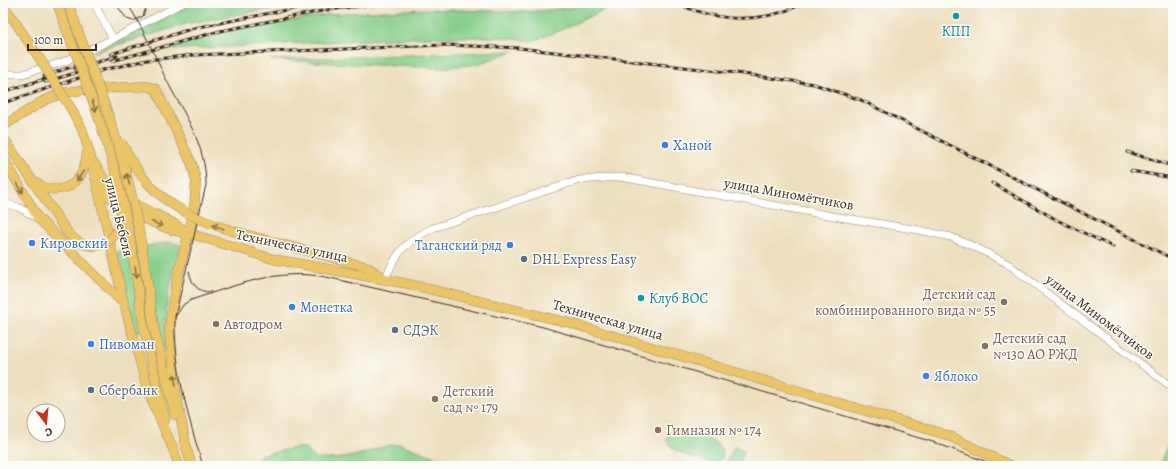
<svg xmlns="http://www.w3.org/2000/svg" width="1176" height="469" viewBox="0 0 1176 469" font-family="Alegreya,serif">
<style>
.green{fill:#86cd89;stroke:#607c54}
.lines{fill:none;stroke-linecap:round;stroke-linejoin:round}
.minor-casing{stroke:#94846e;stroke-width:8}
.major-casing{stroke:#94846e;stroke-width:10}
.minor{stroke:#fff;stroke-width:7}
.major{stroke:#edc569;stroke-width:9}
.tram{stroke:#3b2a1e;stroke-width:1}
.rail-casing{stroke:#3b2a1e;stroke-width:3}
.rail{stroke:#fdfcf7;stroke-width:1.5;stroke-dasharray:4.5;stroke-linecap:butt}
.major-bridge-casing{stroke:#94846e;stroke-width:10;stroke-linecap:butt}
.major-bridge{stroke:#edc569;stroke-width:9}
.oneway{stroke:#8b7040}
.culture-dot{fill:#0f9aa8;stroke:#fdfcf7;stroke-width:1.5}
.shop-dot{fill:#3f7fe0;stroke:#fdfcf7;stroke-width:1.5}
.service-dot{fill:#5c6f8a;stroke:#fdfcf7;stroke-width:1.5}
.education-dot{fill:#8d6e63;stroke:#fdfcf7;stroke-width:1.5}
.labels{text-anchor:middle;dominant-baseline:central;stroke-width:3;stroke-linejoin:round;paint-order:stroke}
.culture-label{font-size:14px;fill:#0d838f;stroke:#fdfcf7}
.shop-label{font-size:14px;fill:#366cbe;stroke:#fdfcf7;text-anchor:start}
.street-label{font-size:14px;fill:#3b2a1e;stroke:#fdfcf7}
.service-label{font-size:14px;fill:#4e5e75;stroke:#fdfcf7;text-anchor:start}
.education-label{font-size:14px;fill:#785e54;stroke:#fdfcf7;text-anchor:start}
</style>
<rect width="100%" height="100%" fill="#fdfcf7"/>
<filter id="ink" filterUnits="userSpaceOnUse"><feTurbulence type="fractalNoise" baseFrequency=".025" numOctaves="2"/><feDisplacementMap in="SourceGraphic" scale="8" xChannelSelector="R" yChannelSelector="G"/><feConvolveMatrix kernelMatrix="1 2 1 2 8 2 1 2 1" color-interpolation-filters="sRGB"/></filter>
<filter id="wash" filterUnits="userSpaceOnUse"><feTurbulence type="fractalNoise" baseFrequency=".012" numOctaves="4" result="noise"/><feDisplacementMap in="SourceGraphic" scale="16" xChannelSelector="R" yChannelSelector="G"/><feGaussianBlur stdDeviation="0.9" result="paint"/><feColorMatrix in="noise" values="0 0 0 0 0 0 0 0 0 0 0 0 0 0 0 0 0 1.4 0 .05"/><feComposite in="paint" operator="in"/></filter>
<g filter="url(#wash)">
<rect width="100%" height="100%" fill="#eddfbd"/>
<!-- green -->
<g class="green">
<path d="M193,3H304L189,23L94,52Z"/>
<path d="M601,3H618L559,31L532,41L500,37H428L162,50L222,32L331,14L422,9L527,12L568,8Z"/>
<path d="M513,51L478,64L440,68L271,60Z"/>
<path d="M170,242L181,245C174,273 164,302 166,331C167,351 170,370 173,390L160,328L162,326L134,332L117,251Z"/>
<path d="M675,430C687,431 717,439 722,450V458L715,463H711C700,460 647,446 675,430Z"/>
<path d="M1170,439L1173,440V466H1159Z"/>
<path d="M400,444L460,466H250L261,455L295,448H307L313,458C326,460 343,459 357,455C372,451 384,445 400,444Z"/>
<path d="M734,447L740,448L744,452L738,466H725Z"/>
</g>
</g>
<g filter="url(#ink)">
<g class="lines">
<!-- minor casing -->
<g class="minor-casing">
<g id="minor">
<path d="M94,3L113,39"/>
<path d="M3,74H22L63,62L113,39L183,3"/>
<path d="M3,203L18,207L37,218"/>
<path d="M385,279C398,250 405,242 433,228L579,180L621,177L821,214L919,230L951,237L977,248L1008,264L1173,388"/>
</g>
</g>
<!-- major casing -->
<g class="major-casing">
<g id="major">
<path d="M3,4L40,59"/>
<path d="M70,107L82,129L90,154L124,304L149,394L174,451"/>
<path d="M3,126L45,100L63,93L82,90L147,86L156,89L192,164L196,181L194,211L175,288L169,330L176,392L186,446"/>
<path d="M3,137L59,220"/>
<path d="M3,157L38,218L124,304"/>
<path d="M95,164C100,173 104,181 111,188C130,207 166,215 188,233"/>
<path d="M95,176C98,184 101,191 108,196C124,210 168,232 188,233L273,259L404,283L570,323L947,435L1011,466"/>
<path d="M36,182C48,194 71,191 80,176C85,169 86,160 87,152"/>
<path d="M270,241L367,267L384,278"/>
<path d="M154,328L175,415"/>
<path d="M144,329L165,420"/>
<path d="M184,441L192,466"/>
<path d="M172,445L179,466"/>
</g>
</g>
<!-- minor -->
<use href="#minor" class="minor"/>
<!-- major -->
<use href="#major" class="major"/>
<!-- tram -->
<g class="tram">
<path d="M115,3L127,19L133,21L143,16L146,8L145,3"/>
<path d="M127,3C142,26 153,52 165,77C183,113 206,143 206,185L175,317C174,368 188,417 203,466"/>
<path d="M189,271C192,285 197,292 211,292"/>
<path d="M175,317L184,304L191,300C237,285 277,268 326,277L543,327L933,442L998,466"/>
</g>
<!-- rail casing -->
<g class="rail-casing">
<g id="rail">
<path d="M479,3H530"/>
<path d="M675,3C718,22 761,25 804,3"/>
<path d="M111,54L194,28L322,3"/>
<path d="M112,61L220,31L327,10L387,3"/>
<path d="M75,69L117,56"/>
<path d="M44,76L80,64"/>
<path d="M45,82L82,71"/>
<path d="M3,92L51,77"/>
<path d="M3,103L103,70L147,60L195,55L445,45L519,48L736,73L814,84L861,100L1173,259"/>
<path d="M1127,152L1173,166"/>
<path d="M1131,171L1173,178"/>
<path d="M992,183L1057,220L1113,247"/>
</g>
</g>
<!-- rail -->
<use href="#rail" class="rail"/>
<!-- major-bridge casing -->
<g class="major-bridge-casing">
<g id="major-bridge">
<path d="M57,3C80,66 105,129 121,194C132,239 137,284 144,329"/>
<path d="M68,3C90,66 116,128 131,193C142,237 147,282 154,328"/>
<path d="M40,59L70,107"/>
<path d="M122,143C152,210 205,224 270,241"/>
<path d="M59,220C64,228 69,236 77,241C103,256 122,235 121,210"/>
</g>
</g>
<!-- major-bridge -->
<use href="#major-bridge" class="major-bridge"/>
</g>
<!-- one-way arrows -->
<defs><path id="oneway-shaft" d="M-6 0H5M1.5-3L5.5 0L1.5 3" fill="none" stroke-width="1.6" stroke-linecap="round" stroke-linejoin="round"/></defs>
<g class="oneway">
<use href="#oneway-shaft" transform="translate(94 106) rotate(70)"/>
<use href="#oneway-shaft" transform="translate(80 176) rotate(123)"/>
<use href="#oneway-shaft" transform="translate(128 179) rotate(-105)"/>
<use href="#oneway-shaft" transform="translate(20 188) rotate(60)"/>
<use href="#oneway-shaft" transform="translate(157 224) rotate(25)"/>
<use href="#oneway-shaft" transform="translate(218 227) rotate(-162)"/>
<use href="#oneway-shaft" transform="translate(136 272) rotate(82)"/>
<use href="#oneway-shaft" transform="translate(175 380) rotate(-98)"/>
</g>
</g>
<!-- markers -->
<g class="culture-dot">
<circle cx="956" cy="16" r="4"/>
<circle cx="641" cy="298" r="4"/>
</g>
<g class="shop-dot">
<circle cx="665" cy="145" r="4"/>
<circle cx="32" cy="243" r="4"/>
<circle cx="510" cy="245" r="4"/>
<circle cx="292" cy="307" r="4"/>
<circle cx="91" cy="344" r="4"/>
<circle cx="926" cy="376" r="4"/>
</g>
<g class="service-dot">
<circle cx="524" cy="259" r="4"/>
<circle cx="395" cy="330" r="4"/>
<circle cx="91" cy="390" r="4"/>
</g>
<g class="education-dot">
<circle cx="1004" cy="302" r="4"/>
<circle cx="216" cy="324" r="4"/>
<circle cx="985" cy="346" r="4"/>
<circle cx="435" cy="399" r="4"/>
<circle cx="658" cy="430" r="4"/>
</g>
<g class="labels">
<!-- culture labels -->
<g class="culture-label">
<text x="956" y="31">КПП</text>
<text x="649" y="298" text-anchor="start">Клуб ВОС</text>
</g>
<!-- shop labels -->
<g class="shop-label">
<text x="673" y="145">Ханой</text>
<text x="40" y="243">Кировский</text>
<text x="502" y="245" text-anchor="end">Таганский ряд</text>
<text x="300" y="307">Монетка</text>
<text x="99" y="344">Пивоман</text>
<text x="934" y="376">Яблоко</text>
</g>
<!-- street labels -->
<g class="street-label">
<text transform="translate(789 194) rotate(10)">улица Миномётчиков</text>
<text transform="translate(119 217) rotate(76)">улица Бебеля</text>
<text transform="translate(292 246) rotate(12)">Техническая улица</text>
<text transform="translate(1100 317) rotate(37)">улица Миномётчиков</text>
<text transform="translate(608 320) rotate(16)">Техническая улица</text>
</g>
<!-- service labels -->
<g class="service-label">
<text x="532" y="259">DHL Express Easy</text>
<text x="403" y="330">СДЭК</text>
<text x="99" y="390">Сбербанк</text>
</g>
<!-- education labels -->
<g class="education-label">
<text x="996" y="294" text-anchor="end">Детский сад<tspan x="996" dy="16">комбинированного вида № 55</tspan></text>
<text x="224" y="324">Автодром</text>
<text x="993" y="338">Детский сад<tspan x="993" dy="16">№130 АО РЖД</tspan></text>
<text x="443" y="391">Детский<tspan x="443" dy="16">сад № 179</tspan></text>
<text x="666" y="430">Гимназия № 174</text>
</g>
</g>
<!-- margin -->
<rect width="1176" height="469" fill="none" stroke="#fdfcf7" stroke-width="16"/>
<!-- north arrow -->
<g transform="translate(46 423) rotate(164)"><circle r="19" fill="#fdfcf7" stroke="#afa8a0"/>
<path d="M0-3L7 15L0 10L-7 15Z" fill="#c8321e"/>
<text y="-6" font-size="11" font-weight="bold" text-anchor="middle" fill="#3b2a1e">С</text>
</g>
<!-- scale -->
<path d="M28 44v6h68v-6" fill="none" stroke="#3b2a1e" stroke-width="2"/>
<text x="34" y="44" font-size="12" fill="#3b2a1e" stroke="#fdfcf7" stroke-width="3" paint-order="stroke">100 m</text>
</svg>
